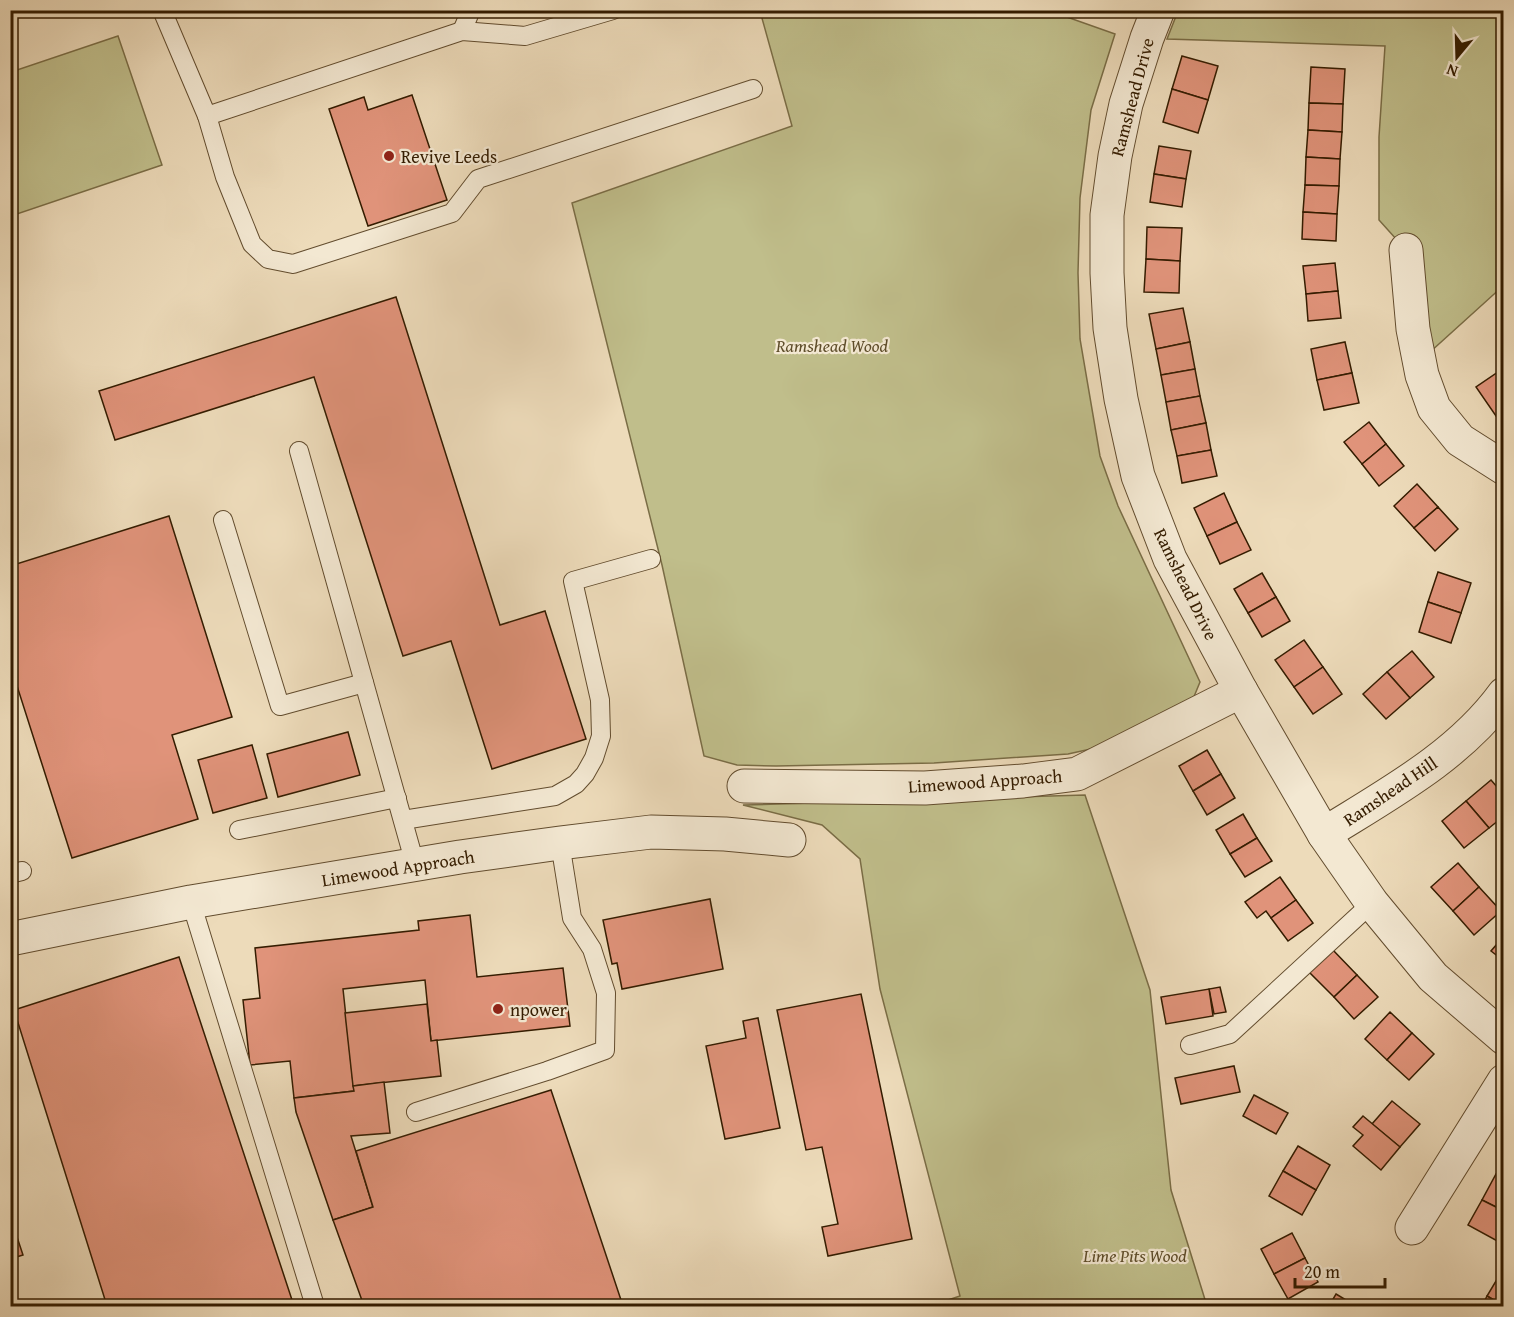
<svg xmlns="http://www.w3.org/2000/svg" width="1514" height="1317" viewBox="0 0 1514 1317" font-family="'Gentium Book Plus',serif">
<style>
.green{fill:#c0be8b;stroke:#7a6d46;stroke-width:1.5}
.building{fill:#e0937a;stroke:#341c00;stroke-width:1.5}
.lines{fill:none;stroke-linecap:round;stroke-linejoin:round}
.service-casing{stroke:#624c2e;stroke-width:20}
.minor-casing{stroke:#624c2e;stroke-width:35}
.tertiary-casing{stroke:#624c2e;stroke-width:35}
.service{stroke:#f3e8d2;stroke-width:18}
.minor{stroke:#f3e8d2;stroke-width:33}
.tertiary{stroke:#f3e8d2;stroke-width:33}
.poi-dot{fill:#8f2418;stroke:#f3e8d2;stroke-width:2}
.labels{text-anchor:middle;dominant-baseline:central;stroke-width:4.5;stroke-linejoin:round;paint-order:stroke}
.street-label{font-size:18px;fill:#341c00;stroke:#f3e8d2}
.poi-label{font-size:18px;fill:#341c00;stroke:#f3e8d2;text-anchor:start}
.park-label{font-size:18px;font-style:italic;fill:#5e4d2a;stroke:#f3e8d2}
</style>
<rect width="100%" height="100%" fill="#eddbba"/>
<filter id="stains"><feTurbulence type="fractalNoise" baseFrequency=".00333" numOctaves="4"/><feColorMatrix values="0 0 0 0 .2 0 0 0 0 .09 0 0 0 0 .02 0 0 0 .5 -.17"/></filter>
<radialGradient id="worn" r=".72"><stop offset=".6" stop-color="#630" stop-opacity="0"/><stop offset="1" stop-color="#630" stop-opacity=".3"/></radialGradient>
<!-- green -->
<g class="green">
<path d="M760,11H1050L1115,34L1091,110L1080,198L1078,273L1080,339L1100,456L1118,506L1200,682L1193,699L1118,743L1068,754L934,763L776,766L737,765L704,756L662,565L572,203L792,126Z"/>
<path d="M1178,11H1503V286L1419,362L1406,250L1379,220V137L1385,46L1167,39Z"/>
<path d="M118,36L162,165L11,216V72Z"/>
<path d="M1085,795L1150,990L1171,1190L1207,1306H930L960,1296L880,989L860,859L822,825L743,805Z"/>
</g>
<!-- building -->
<g class="building">
<path d="M1182,56L1218,66L1208,100L1172,89Z"/>
<path d="M1311,67L1345,69L1343,104L1309,103Z"/>
<path d="M1172,89L1208,100L1198,133L1163,122Z"/>
<path d="M412,95L447,200L368,226L329,109L364,97L368,110Z"/>
<path d="M1309,103L1343,104L1342,132L1308,130Z"/>
<path d="M1308,130L1342,132L1340,159L1306,157Z"/>
<path d="M1159,146L1191,151L1186,179L1154,174Z"/>
<path d="M1306,157L1340,159L1339,186L1305,185Z"/>
<path d="M1154,174L1186,179L1182,207L1150,202Z"/>
<path d="M1305,185L1339,186L1337,214L1303,212Z"/>
<path d="M1303,212L1337,214L1336,241L1302,239Z"/>
<path d="M1147,227L1182,228L1180,261L1146,259Z"/>
<path d="M1146,259L1180,261L1179,293L1144,292Z"/>
<path d="M1335,263L1338,291L1306,294L1303,266Z"/>
<path d="M1338,291L1341,318L1308,321L1306,294Z"/>
<path d="M396,297L500,625L545,611L586,739L492,769L451,641L403,656L314,377L115,440L99,391Z"/>
<path d="M1183,308L1190,342L1156,349L1149,314Z"/>
<path d="M1190,342L1195,369L1161,375L1156,349Z"/>
<path d="M1345,342L1352,373L1317,380L1311,349Z"/>
<path d="M1504,368V411L1496,416L1476,387Z"/>
<path d="M1195,369L1200,396L1166,402L1161,375Z"/>
<path d="M1352,373L1359,403L1324,410L1317,380Z"/>
<path d="M1200,396L1206,423L1171,430L1166,402Z"/>
<path d="M1369,422L1386,444L1362,464L1344,442Z"/>
<path d="M1206,423L1211,450L1177,456L1171,430Z"/>
<path d="M1386,444L1404,466L1379,486L1362,464Z"/>
<path d="M1211,450L1217,476L1182,483L1177,456Z"/>
<path d="M1417,484L1438,507L1414,528L1394,506Z"/>
<path d="M1224,493L1237,522L1207,536L1194,508Z"/>
<path d="M1438,507L1458,529L1435,551L1414,528Z"/>
<path d="M169,516L232,717L172,735L198,819L72,858L10,664V566Z"/>
<path d="M1237,522L1251,550L1220,564L1207,536Z"/>
<path d="M1438,572L1471,583L1461,613L1428,602Z"/>
<path d="M1262,573L1276,597L1248,613L1234,589Z"/>
<path d="M1276,597L1290,621L1262,637L1248,613Z"/>
<path d="M1428,602L1461,613L1451,643L1419,632Z"/>
<path d="M1304,640L1323,667L1294,687L1275,660Z"/>
<path d="M1412,651L1434,677L1410,698L1387,672Z"/>
<path d="M1323,667L1342,694L1313,714L1294,687Z"/>
<path d="M1387,672L1410,698L1386,719L1363,694Z"/>
<path d="M348,732L360,775L278,797L267,754Z"/>
<path d="M252,745L267,798L213,813L198,760Z"/>
<path d="M1207,750L1221,774L1193,791L1179,766Z"/>
<path d="M1221,774L1235,798L1207,815L1193,791Z"/>
<path d="M1491,780L1504,795V816L1489,828L1466,801Z"/>
<path d="M1466,801L1489,828L1464,848L1442,821Z"/>
<path d="M1243,814L1257,838L1230,854L1216,830Z"/>
<path d="M1257,838L1272,861L1245,877L1230,854Z"/>
<path d="M1458,863L1479,887L1453,911L1431,887Z"/>
<path d="M1280,877L1296,900L1271,918L1266,911L1257,918L1245,902Z"/>
<path d="M1479,887L1501,911L1474,935L1453,911Z"/>
<path d="M710,899L723,969L622,989L617,963L612,964L603,920Z"/>
<path d="M1296,900L1313,923L1288,941L1271,918Z"/>
<path d="M470,915L477,977L563,968L570,1026L431,1041L425,980L343,989L354,1091L294,1098L290,1061L250,1065L243,1000L260,998L255,948L419,930L418,921Z"/>
<path d="M1504,936V961L1491,951Z"/>
<path d="M1331,948L1357,975L1334,997L1307,970Z"/>
<path d="M179,957L294,1306H107L14,1010Z"/>
<path d="M1357,975L1378,997L1354,1019L1334,997Z"/>
<path d="M1220,987L1226,1012L1214,1014L1209,989Z"/>
<path d="M1209,989L1213,1016L1166,1024L1161,997Z"/>
<path d="M861,994L912,1239L828,1256L822,1227L838,1224L822,1147L806,1150L777,1010Z"/>
<path d="M427,1004L431,1041L437,1040L441,1076L353,1086L345,1013Z"/>
<path d="M1390,1012L1412,1033L1387,1060L1365,1039Z"/>
<path d="M758,1018L780,1128L725,1139L706,1046L746,1038L743,1021Z"/>
<path d="M1412,1033L1434,1054L1409,1080L1387,1060Z"/>
<path d="M1234,1066L1240,1092L1181,1104L1175,1078Z"/>
<path d="M384,1082L390,1133L351,1136L373,1207L333,1220L296,1112L294,1098L354,1091L353,1086Z"/>
<path d="M551,1090L623,1306H364L333,1220L373,1207L356,1151Z"/>
<path d="M1254,1095L1288,1113L1276,1134L1243,1116Z"/>
<path d="M1392,1101L1420,1124L1400,1147L1372,1124Z"/>
<path d="M1363,1116L1400,1147L1381,1170L1353,1146L1363,1135L1353,1127Z"/>
<path d="M1298,1146L1330,1165L1316,1190L1283,1171Z"/>
<path d="M1283,1171L1316,1190L1302,1215L1269,1196Z"/>
<path d="M1496,1174L1504,1178V1211L1482,1200Z"/>
<path d="M1482,1200L1504,1211V1238L1501,1243L1468,1225Z"/>
<path d="M10,1216L23,1255L10,1259Z"/>
<path d="M1292,1233L1305,1258L1274,1274L1261,1249Z"/>
<path d="M1305,1258L1318,1282L1288,1299L1274,1274Z"/>
<path d="M1502,1271L1504,1272V1306L1487,1296Z"/>
<path d="M1336,1294L1356,1306H1329Z"/>
<path d="M1487,1296L1504,1306H1482Z"/>
</g>
<g class="lines">
<!-- service casing -->
<g class="service-casing">
<g id="service">
<path d="M162,10L207,116L225,177L252,244L268,259L293,264L452,213L478,179L753,89"/>
<path d="M462,31L471,10"/>
<path d="M207,116L462,31L525,36L613,10"/>
<path d="M299,451L415,864"/>
<path d="M223,520L280,706L364,683"/>
<path d="M403,820L555,796L576,784L585,774L594,758L601,736L600,700L573,581L651,559"/>
<path d="M239,830L397,798"/>
<path d="M10,874L22,871"/>
<path d="M191,902L315,1306"/>
<path d="M1190,1045L1230,1034L1372,903"/>
<path d="M416,1112L547,1071L605,1050L606,993L592,949L572,918L560,843"/>
</g>
</g>
<!-- minor casing -->
<g class="minor-casing">
<g id="minor">
<path d="M1406,250L1413,329L1422,375L1434,408L1460,440L1504,468"/>
<path d="M744,786L925,788L1023,781L1077,774L1241,691"/>
<path d="M1324,834C1388,794 1459,756 1504,694"/>
<path d="M10,939L191,902L460,857L560,843L651,832L725,834L789,840"/>
<path d="M1412,1228L1504,1081"/>
</g>
</g>
<!-- tertiary casing -->
<g class="tertiary-casing">
<path id="tertiary" d="M1158,10L1147,38L1126,104L1115,156L1107,215V273L1110,328L1121,399L1138,476L1170,559L1241,691L1324,834L1372,903L1433,977L1504,1038"/>
</g>
<!-- service -->
<use href="#service" class="service"/>
<!-- minor -->
<use href="#minor" class="minor"/>
<!-- tertiary -->
<use href="#tertiary" class="tertiary"/>
</g>
<!-- markers -->
<g class="poi-dot">
<circle cx="389" cy="156" r="6"/>
<circle cx="498" cy="1009" r="6"/>
</g>
<g class="labels">
<!-- street labels -->
<g class="street-label">
<text transform="translate(1132 97) rotate(-75)">Ramshead Drive</text>
<text transform="translate(1186 584) rotate(64)">Ramshead Drive</text>
<text transform="translate(985 781) rotate(-4)">Limewood Approach</text>
<text transform="translate(1390 791) rotate(-34)">Ramshead Hill</text>
<text transform="translate(398 868) rotate(-9)">Limewood Approach</text>
</g>
<!-- poi labels -->
<g class="poi-label">
<text x="401" y="156">Revive Leeds</text>
<text x="510" y="1009">npower</text>
</g>
<!-- park labels -->
<g class="park-label">
<text x="832" y="345">Ramshead Wood</text>
<text x="1135" y="1255">Lime Pits Wood</text>
</g>
</g>
<!-- margin -->
<rect width="1514" height="1317" fill="none" stroke="#eddbba" stroke-width="36"/>
<rect x="12" y="12" width="1490" height="1293" fill="none" stroke="#341c00" stroke-width="3"/>
<rect x="18" y="18" width="1478" height="1281" fill="none" stroke="#341c00" stroke-width="1.5"/>
<!-- north arrow -->
<g transform="translate(1457 57) rotate(199)" stroke="#f3e8d2" stroke-width="4.5" paint-order="stroke">
<path d="M0-4.5L10 22L0 15L-10 22Z" fill="#341c00"/>
<text y="-9" font-size="16" font-weight="bold" text-anchor="middle" fill="#341c00">N</text>
</g>
<!-- scale -->
<path d="M1295 1278v9h90v-9" fill="none" stroke="#341c00" stroke-width="3"/>
<text x="1304" y="1278" font-size="18" fill="#341c00" stroke="#f3e8d2" stroke-width="4.5" paint-order="stroke">20 m</text>
<rect width="100%" height="100%" filter="url(#stains)"/>
<rect width="100%" height="100%" fill="url(#worn)"/>
</svg>
